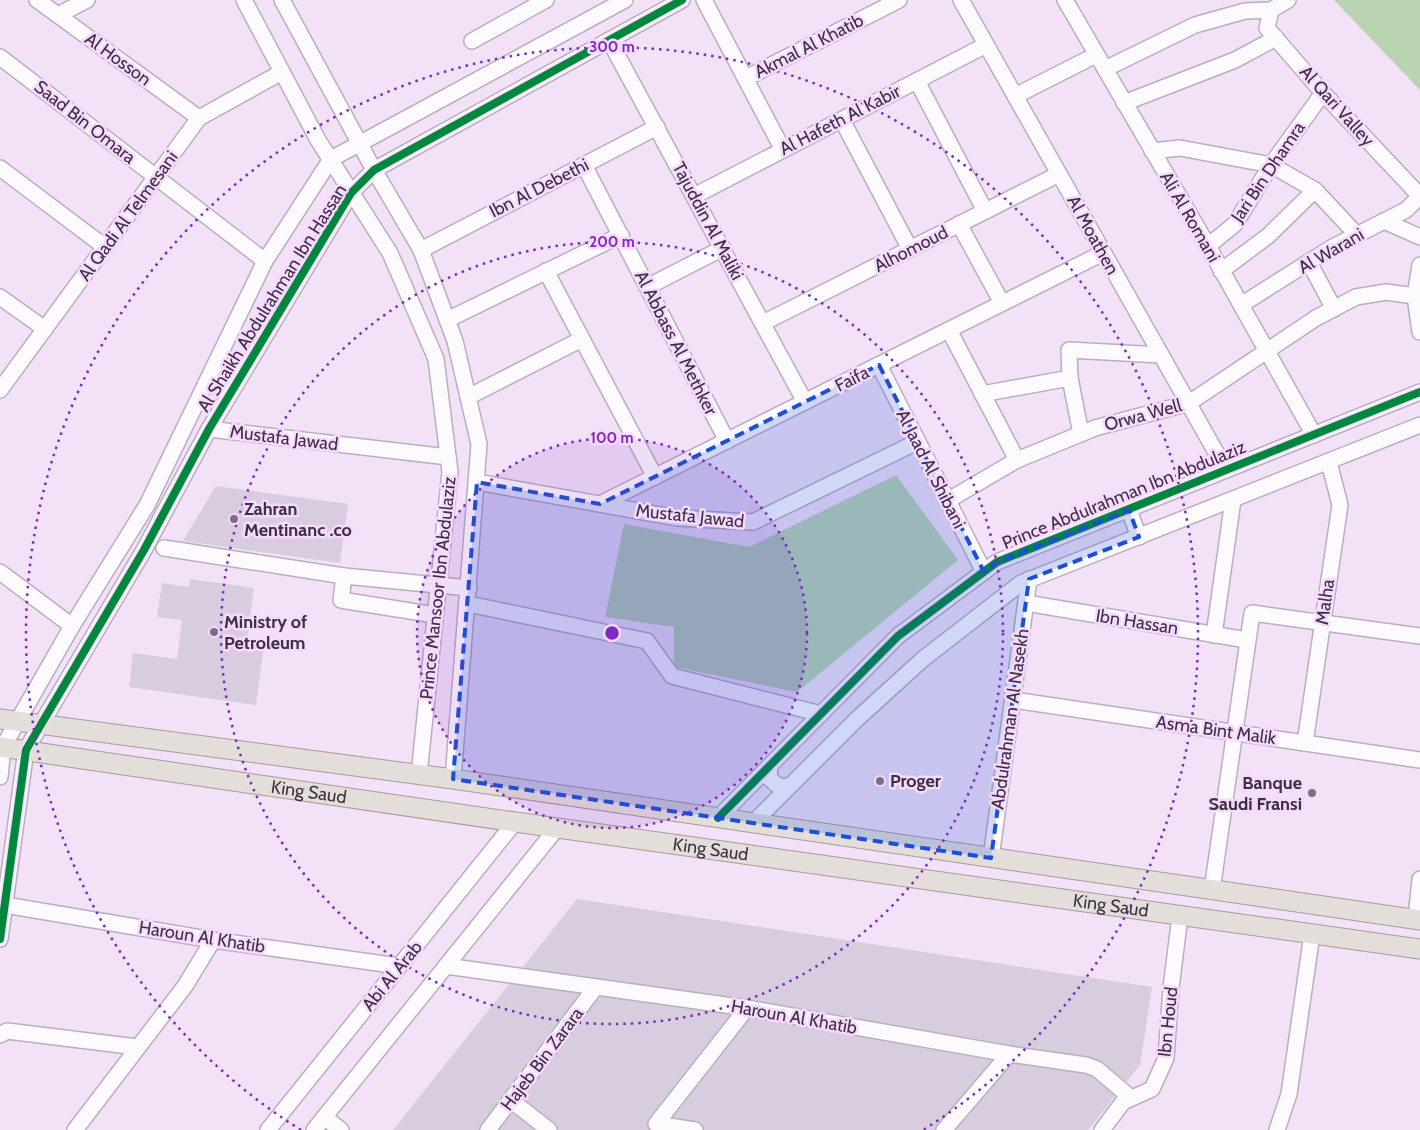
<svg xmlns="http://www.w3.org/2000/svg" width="1420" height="1130" viewBox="0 0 1420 1130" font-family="Cabin,sans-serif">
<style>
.green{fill:#b9d3b3}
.building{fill:#d7cddf}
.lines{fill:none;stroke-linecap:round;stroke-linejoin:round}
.minor-casing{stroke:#baaebe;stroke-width:18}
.major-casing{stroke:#a89a9a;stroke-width:21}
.minor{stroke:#fdfafe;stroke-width:15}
.major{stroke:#e4dedb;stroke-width:19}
.cycleway-casing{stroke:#f7d9ff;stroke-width:11}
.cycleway{stroke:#00873e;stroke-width:8}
.marked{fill:#1d4ed8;fill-opacity:0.2;stroke:#1d4ed8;stroke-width:4;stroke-dasharray:10 6;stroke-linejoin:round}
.ring{fill:none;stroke:#7b2cbf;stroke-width:2.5;stroke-dasharray:2.5 5}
.poi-dot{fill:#7c6f7f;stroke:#f7d9ff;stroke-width:2}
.labels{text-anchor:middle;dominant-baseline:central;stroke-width:5;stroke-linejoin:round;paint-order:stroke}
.street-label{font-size:18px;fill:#3c313f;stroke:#f7d9ff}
.poi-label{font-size:18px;font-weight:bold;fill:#3c313f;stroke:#f7d9ff;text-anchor:start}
.centre{fill:#7b2cbf;stroke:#f7d9ff;stroke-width:2.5}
.ring-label{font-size:15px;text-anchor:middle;font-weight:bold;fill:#7b2cbf;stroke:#f7d9ff;stroke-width:5;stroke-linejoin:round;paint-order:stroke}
</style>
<rect width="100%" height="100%" fill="#f2e1f7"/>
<!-- green -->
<g class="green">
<path d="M1334,0H1420V90Z"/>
<path d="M896,475L958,560L797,692L674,667V627L605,617L624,524L749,547Z"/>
</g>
<!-- building -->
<g class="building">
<path d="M216,486L348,504L340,563L183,541Z"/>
<path d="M190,579L254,588L247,643L264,645L256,705L129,687L133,653L177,659L182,620L157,617L162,583L189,587Z"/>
<path d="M577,899L1152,987L1140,1065L1088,1130H393Z"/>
</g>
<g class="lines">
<!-- minor casing -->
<g class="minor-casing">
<g id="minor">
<path d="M37,0L199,118"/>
<path d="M244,0L318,140L390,253L436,359L450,472L419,775"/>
<path d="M282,0L374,170L421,250L455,341L479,444L453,779"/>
<path d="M704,0L783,150"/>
<path d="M961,0L1226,470"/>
<path d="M1065,0L1208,246L1314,435"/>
<path d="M1271,10L1267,28L1323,93L1420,196"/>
<path d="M58,15L87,0"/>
<path d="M609,40L805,402"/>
<path d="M472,41L546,0"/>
<path d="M0,57L265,261"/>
<path d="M1105,69L1195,25L1245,11L1271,10L1288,0"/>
<path d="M746,78L899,0"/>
<path d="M917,81L985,211"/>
<path d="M1015,96L1096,55"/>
<path d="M1124,103L1235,60L1276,38"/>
<path d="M842,120L910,249"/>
<path d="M1152,151L1180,148L1271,165L1315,190L1357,235"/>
<path d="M584,165L727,441"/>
<path d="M0,168L105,247"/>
<path d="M694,196L986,45"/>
<path d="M1384,221L1420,237"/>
<path d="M959,224L1002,303"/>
<path d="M1208,246L1235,224L1271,165L1323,93"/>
<path d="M421,250L657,127"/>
<path d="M1309,262L1334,309"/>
<path d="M1420,265L1415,296L1420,332"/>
<path d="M546,271L655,477"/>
<path d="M1221,271L1268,236L1315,190"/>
<path d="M647,287L723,248"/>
<path d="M0,297L45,329"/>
<path d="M1241,305L1331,248L1406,210L1420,196"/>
<path d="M447,320L621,235"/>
<path d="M763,323L1059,174"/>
<path d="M949,330L1017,460"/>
<path d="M879,365L984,572"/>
<path d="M1070,378L1081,434"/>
<path d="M0,390L199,118L282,72"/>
<path d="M982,394L1070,378L1069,350L1161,355"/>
<path d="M468,397L582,339"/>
<path d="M209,429L448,457"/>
<path d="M477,482L677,518L753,522L917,442"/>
<path d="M947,501L1017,460L1095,428L1189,403L1316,318L1356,297L1386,292L1415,296"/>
<path d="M600,504L1103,253"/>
<path d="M1129,510L1139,537"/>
<path d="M164,548L344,576"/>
<path d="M0,572L72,626"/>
<path d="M1026,603L1247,640"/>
<path d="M468,604L647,641L672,676L821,714"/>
<path d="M435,615L341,600L344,576L469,588"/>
<path d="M1214,635L1233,500"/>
<path d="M1013,700L1420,760"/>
<path d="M1305,743L1340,505L1329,462"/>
<path d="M770,766L769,778L777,785L784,787L791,785"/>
<path d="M0,777L3,747L72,626L147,505L265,261L331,159L625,0"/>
<path d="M718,818L898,636L997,562L1420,392"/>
<path d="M753,823L857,719L923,659L1021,583L1420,425"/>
<path d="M991,858L1029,579"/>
<path d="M1212,890L1252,613L1420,636"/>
<path d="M5,905L213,940L399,966"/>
<path d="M1416,919L1420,879"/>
<path d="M0,939L26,750L144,550L209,429L351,193L374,170L682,0"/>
<path d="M446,966L747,1008L1009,1054L1086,1065L1097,1069L1131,1098"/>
<path d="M0,1035L7,1031L137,1047"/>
<path d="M512,1101L549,1130"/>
<path d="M324,1117L341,1130"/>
<path d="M75,1130L185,986L213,940"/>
<path d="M268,1130L515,822"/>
<path d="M314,1130L557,828"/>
<path d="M488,1130L595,988"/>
<path d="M695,1130L656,1124L747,1008"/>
<path d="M944,1130L1009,1054"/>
<path d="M1102,1130L1123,1102L1152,1089L1166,1058L1171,988L1180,916"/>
<path d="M1277,1130L1289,1094L1312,934"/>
</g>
</g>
<!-- major casing -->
<g class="major-casing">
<g id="major">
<path d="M0,719L453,779L1420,920"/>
<path id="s1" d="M0,747L515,822L1420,949"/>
</g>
</g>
<!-- minor -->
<use href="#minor" class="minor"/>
<!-- major -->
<use href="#major" class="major"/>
<!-- cycleway casing -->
<g class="cycleway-casing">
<g id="cycleway">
<path d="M718,818L898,636L997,562L1420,392"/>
<path d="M0,939L26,750L144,550L209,429L351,193L374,170L682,0"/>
</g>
</g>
<!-- cycleway -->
<use href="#cycleway" class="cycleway"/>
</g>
<!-- marked area -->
<path class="marked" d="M879,365L984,572L997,562L1129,510L1139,537L1029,579L991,858L453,779L477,482L600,504Z"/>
<!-- distance rings -->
<circle cx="612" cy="633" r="195" fill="#7b2cbf" fill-opacity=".12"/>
<g class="ring">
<circle cx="612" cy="633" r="195"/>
<circle cx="612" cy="633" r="391"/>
<path d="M301 1130A586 586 0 1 1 923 1130"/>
</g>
<!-- markers -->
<g class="poi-dot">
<circle cx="234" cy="519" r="5"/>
<circle cx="214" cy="632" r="5"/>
<circle cx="880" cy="781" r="5"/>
<circle cx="1312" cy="793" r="5"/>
</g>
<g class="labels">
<!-- street labels -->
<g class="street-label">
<text transform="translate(809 46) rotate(-27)">Akmal Al Khatib</text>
<text transform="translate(118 59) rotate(36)">Al Hosson</text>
<text transform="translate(1337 106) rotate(48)">Al Qari Valley</text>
<text transform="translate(840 120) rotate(-27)">Al Hafeth Al Kabir</text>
<text transform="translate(85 122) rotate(38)">Saad Bin Omara</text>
<text transform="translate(1268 172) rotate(-56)">Jari Bin Dhamra</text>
<text transform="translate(539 188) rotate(-27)">Ibn Al Debethi</text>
<text transform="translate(128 216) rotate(-54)">Al Qadi Al Telmesani</text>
<text transform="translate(1190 217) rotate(60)">Ali Al Romani</text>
<text transform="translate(708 221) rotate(62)">Tajuddin Al Maliki</text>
<text transform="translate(1093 235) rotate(61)">Al Moathen</text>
<text transform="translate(911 249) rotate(-27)">Alhomoud</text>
<text transform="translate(1331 251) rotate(-30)">Al Warani</text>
<text transform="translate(272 298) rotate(-58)">Al Shaikh Abdulrahman Ibn Hassan</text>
<text transform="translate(676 343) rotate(63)">Al Abbass Al Methker</text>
<text transform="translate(852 379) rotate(-27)">Faifa</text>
<text transform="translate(1143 415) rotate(-15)">Orwa Well</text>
<text transform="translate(284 438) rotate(7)">Mustafa Jawad</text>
<text transform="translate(931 469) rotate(63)">Al Jaad Al Shibani</text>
<text transform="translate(1124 495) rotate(-22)">Prince Abdulrahman Ibn Abdulaziz</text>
<text transform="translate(690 516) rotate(6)">Mustafa Jawad</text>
<text transform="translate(438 588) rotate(-84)">Prince Mansoor Ibn Abdulaziz</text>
<text transform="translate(1325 602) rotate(-82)">Malha</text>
<text transform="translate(1137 622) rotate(9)">Ibn Hassan</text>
<text transform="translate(1010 719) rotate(-82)">Abdulrahman Al Nasekh</text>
<text transform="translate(1216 730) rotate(8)">Asma Bint Malik</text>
<text stroke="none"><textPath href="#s1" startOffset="312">King Saud</textPath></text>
<text stroke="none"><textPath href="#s1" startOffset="718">King Saud</textPath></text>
<text stroke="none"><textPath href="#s1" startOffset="1122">King Saud</textPath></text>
<text transform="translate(202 937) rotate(9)">Haroun Al Khatib</text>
<text transform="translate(392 976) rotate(-51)">Abi Al Arab</text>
<text transform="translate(794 1017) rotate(10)">Haroun Al Khatib</text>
<text transform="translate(1168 1022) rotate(-84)">Ibn Houd</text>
<text transform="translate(542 1059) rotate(-53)">Hajeb Bin Zarara</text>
</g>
<!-- poi labels -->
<g class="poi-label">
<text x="244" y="509">Zahran<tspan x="244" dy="21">Mentinanc .co</tspan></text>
<text x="224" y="622">Ministry of<tspan x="224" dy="21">Petroleum</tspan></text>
<text x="890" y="781">Proger</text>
<text x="1302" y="783" text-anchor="end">Banque<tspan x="1302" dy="21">Saudi Fransi</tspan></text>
</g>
</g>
<circle cx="612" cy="633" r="8" class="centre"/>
<g class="ring-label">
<text x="612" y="52">300 m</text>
<text x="612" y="247">200 m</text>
<text x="612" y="443">100 m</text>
</g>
</svg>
